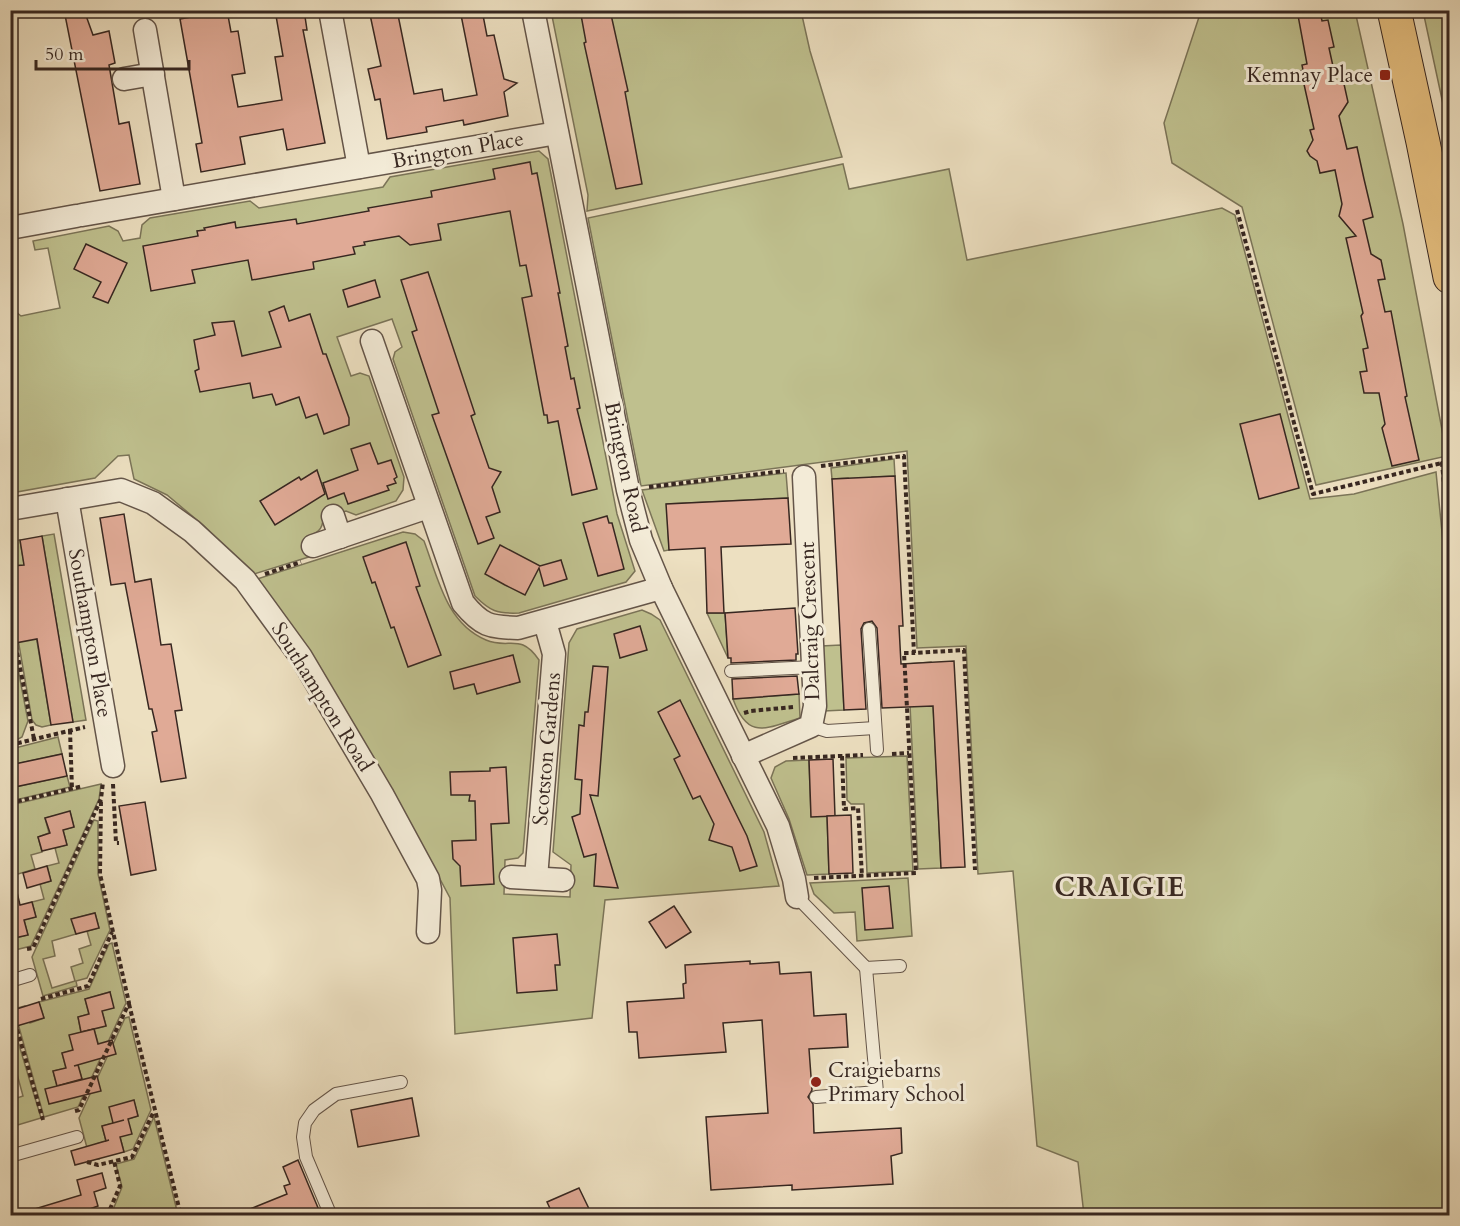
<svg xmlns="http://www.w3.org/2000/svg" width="1460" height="1226" viewBox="0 0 1460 1226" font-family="Cardo,serif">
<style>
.green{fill:#bfc08e;stroke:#7b7458;stroke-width:1.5;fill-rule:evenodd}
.building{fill:#e0aa96;stroke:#372721;stroke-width:1.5}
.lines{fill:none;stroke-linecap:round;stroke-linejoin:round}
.service-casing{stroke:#645549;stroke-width:14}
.minor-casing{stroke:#645549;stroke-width:25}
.primary-casing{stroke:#372721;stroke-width:35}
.path{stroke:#372721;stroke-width:4;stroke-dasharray:4.5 3;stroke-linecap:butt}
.service{stroke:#f3ebd7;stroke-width:12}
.minor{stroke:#f3ebd7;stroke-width:22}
.primary{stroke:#e6c080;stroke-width:33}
.poi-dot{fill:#8f2418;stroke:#f3ebd7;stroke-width:2}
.labels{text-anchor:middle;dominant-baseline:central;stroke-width:6;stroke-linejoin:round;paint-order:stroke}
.poi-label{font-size:21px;fill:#372721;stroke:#f3ebd7;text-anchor:end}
.street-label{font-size:21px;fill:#372721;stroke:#f3ebd7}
.district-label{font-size:27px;font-weight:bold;letter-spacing:1.5px;fill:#372721;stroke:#f3ebd7}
</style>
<rect width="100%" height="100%" fill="#ede0c1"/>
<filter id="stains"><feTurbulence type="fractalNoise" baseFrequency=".00333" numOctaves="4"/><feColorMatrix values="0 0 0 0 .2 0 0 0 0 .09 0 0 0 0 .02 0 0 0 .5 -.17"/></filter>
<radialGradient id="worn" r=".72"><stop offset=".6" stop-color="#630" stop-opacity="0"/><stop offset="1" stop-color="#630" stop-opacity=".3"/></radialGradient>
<!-- green -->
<g class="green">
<path d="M551,11H801L810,51L842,157L587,211L588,195Z"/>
<path d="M1201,11H1355L1403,224L1447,456L1316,485L1242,207L1172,163L1164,123Z"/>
<path d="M1423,11H1449V132Z"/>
<path d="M539,151L548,159L617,514L635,571L626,582L519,613C497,614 490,611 475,596L393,359L395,352L402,347L392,319L337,337L351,376L360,373L369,376L404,477L403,490L396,501L356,515L346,511L323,518C323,530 317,533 306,537L312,556L251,575L203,525L167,495L134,479L129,455L118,456L95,478L11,493V312L15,311L21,316L60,308L48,248L35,250L33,241L109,226L118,231L123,241L140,238L142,225L150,218L250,201L259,208L383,187L390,177Z"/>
<path d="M843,164L849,189L949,169L967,260L1222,208L1235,215L1310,499L1354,494L1436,472L1450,612L1449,1215H1084L1078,1162L1037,1146L1013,871L978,874L966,646L917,648L907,451L641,486L588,218Z"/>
<path d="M894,459L895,476L872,477L880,627L856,628L848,478L832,479L831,468Z"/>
<path d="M786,473L788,498L667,504L669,550L664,551L642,490Z"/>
<path d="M403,532L415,534L424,541C438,578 446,623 486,640C509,650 520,632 539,660L523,853L518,858L505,860L504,894L570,897L571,865L553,852L569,643L577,629L642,610L651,614L660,620L764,832L779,886L605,900L592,1018L455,1034L450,898L392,789L254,580Z"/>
<path d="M54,534L86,720L73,722L42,536Z"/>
<path d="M20,540L51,725L42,727L36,725L32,720L11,599L10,541Z"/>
<path d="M707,613H725L728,658Z"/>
<path d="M13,643L28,721L22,737L11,743L10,644Z"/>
<path d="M841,645L844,710L824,711L821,646Z"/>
<path d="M931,662L941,868L918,869L908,664Z"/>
<path d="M799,694L800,718C766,728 748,741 733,699Z"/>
<path d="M58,737L62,754L11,765V749Z"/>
<path d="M907,756L913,871L867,873L864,804H851L847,800L846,758Z"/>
<path d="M809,760L811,816H827L829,874L807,875L789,819L771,778L775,767L786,761Z"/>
<path d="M67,776L70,787L11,801L10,788Z"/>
<path d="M101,784L99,799L31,946L11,951V939L28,935L24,920L36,917L32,902L44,899L40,884L51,881L47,866L59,863L55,848L67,845L63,830L74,827L70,812L45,818L49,833L38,837L42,852L31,855L35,869L11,876L15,891L11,892V805Z"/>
<path d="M94,820L98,821V874L110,930L87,978L76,981L77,986L43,996L32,957ZM95,913L99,928L87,931L91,945L79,949L83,963L71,967L75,981L52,988L43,959L55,956L52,941L76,934L72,919Z"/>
<path d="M908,878L912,936L857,941L855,912L834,913L814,894L810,883Z"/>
<path d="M112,943L126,1003L78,1107L44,1117L14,1009L25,1006L30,1023L44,1018L39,1002L89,989L109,944ZM110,992L102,1011L106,1026L94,1029L98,1043L78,1065L82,1079L70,1083L74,1097L57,1086L53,1071L66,1068L62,1053L73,1050L81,1032L78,1017L89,1014L85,999Z"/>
<path d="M10,1015L41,1118L11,1127V1100L23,1096L11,1052Z"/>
<path d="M129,1017L151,1110L133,1149L124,1152L120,1137L128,1119L138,1116L134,1101L114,1123L102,1126L106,1141L96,1144L99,1159H90L79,1118L125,1018Z"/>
<path d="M154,1117L178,1215H111L122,1187L116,1164L134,1159Z"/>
</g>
<!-- building -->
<g class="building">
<path d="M64,10H84L93,35L109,31L115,63L109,65L119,124L129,122L140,184L100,191Z"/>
<path d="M207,10H227L231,32L238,31L245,73L232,75L238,107L282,100L275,57L283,56L275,10H304L307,30H303L325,143L287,150L283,129L240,137L245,164L201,172L196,144L202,143L180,19L208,14Z"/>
<path d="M369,10H397L414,94L442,89L444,101L477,95L460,10H482L487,36L494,35L504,79L517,83L504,92L508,116L464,125L463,120L426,127L427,132L387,139L380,99L375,100L368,69L381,66Z"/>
<path d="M603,10H610L628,91L625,92L642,184L616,189L584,43L586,42L581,15Z"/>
<path d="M1297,10H1314L1315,17L1321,16L1322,21L1328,20L1334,47L1329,48L1336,80L1344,84L1348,102L1339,116L1347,149L1357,147L1364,179L1373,217L1363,220L1371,254L1381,260L1385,279L1378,280L1385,312L1391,311L1407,396L1405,397L1419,460L1392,466L1382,428L1385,424L1379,393H1364L1360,372L1367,371L1363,349L1368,348L1361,316L1363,313L1346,238L1356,236L1339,216L1342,204L1335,170L1320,173L1317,161L1310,156L1307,151L1313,140L1310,130L1314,129L1301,71L1303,70L1302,65L1307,64Z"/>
<path d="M530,162L532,174L537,173L560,293H558L568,346L565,347L571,379L574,378L580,408L577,409L597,489L572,495L558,421L548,423L547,415H544L522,298L532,296L526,265L520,266L510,211L438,224L441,240L410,245L399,236L364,242L365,245L353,247L355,254L313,262L314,269L252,280L248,260L192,270L195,283L151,291L143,246L198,236L197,231L205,230L204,228L235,222L236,228L296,219L297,224L369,211L368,208L432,197L431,191L495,179L493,169Z"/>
<path d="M86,244L127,263L108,303L93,297L101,282L74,269Z"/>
<path d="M428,272L475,414L471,416L489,468L501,472L492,487L500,512L486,517L494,538L478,544L432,415L439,413L412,332L417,330L401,280Z"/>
<path d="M375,280L380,297L348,307L343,290Z"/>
<path d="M284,306L289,321L310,314L323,354H326L349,418V425L324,434L317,414L306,418L299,397L276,405L272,394L253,398L250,383L200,392L195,371L199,369L194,340L215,335L212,323L234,321L242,356L281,347L269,312Z"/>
<path d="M1280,414L1299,488L1259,499L1240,424Z"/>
<path d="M370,443L378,464L391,460L397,477L394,479L396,483L387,486L389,490L348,504L344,493L328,499L323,483L358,470L351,449Z"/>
<path d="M317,470L325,494L275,525L260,501L299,477L301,480Z"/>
<path d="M895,476L903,626H899L901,664L954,661L965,867L941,868L933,706L882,708L877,628L872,621L864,623L861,629L866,709L844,710L832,479Z"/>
<path d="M788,498L791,544L721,547L724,613H707L705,548L669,550L666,504Z"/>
<path d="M124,514L135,582L151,579L161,645L171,644L182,710L175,711L186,778L161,782L152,732L157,731L152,709H149L125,583L111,585L100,518Z"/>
<path d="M607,516L609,523H612L624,569L598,576L583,523Z"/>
<path d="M42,536L73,722L51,725L37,639L10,644V566L24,565L20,540Z"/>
<path d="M406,542L420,586L416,587L441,655L408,667L394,627L391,628L375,582L372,583L363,557Z"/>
<path d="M500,545L540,566L561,560L567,579L544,586L539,568L525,595L505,585L485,574Z"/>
<path d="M795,608L798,654H796V660L731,663V658H728L725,613Z"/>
<path d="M640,626L647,650L620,658L614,634Z"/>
<path d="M513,655L520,682L477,694L474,684L454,689L450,672Z"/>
<path d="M593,666L608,667L598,796L590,795L618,888L594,886L596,854L584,857L572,817L580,814L582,780L575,779L579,725L584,726L585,712H588Z"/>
<path d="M797,676L799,694L733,699L732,679Z"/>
<path d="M680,700L747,836L757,866L740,871L732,847L709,840L714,824L700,796L693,799L674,759L680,756L658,712Z"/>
<path d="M62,754L67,776L10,788V765Z"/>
<path d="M833,759L835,816L811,817L809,760Z"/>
<path d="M506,767L509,823L491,824L494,884L461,886L460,866L453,859L452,841L476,840L475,801H469L470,795H451L450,772L490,771V768Z"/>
<path d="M145,802L156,870L131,875L119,806Z"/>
<path d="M70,811L74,827L63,830L67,845L42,851L38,837L50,833L45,818Z"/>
<path d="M851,815L853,873L829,874L827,816Z"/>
<path d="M47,866L51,881L27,888L23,873Z"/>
<path d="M889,886L893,928L865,930L862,888Z"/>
<path d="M16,888L20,905L32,902L36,917L24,920L28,935L10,939V889Z"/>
<path d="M674,906L691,932L666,948L649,922Z"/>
<path d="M95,913L99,928L76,934L71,919Z"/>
<path d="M557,934L560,965H555L557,990L517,993L513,938Z"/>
<path d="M750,961V964L779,962L780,974L811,972L814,1016L846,1014L848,1047L809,1049L812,1090L808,1097L813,1104L814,1133L901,1128L902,1153L891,1156L893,1184L792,1190V1185L711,1190L706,1117L768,1113L762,1020L723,1023L726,1052L639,1058L637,1032H629L627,1002L684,998L683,984L686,983L685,965Z"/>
<path d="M110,992L114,1008L102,1011L106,1026L81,1032L78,1017L89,1014L85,999Z"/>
<path d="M39,1002L44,1018L10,1028V1011Z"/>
<path d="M94,1029L98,1044L112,1040L116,1054L74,1066L78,1065L82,1079L57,1086L53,1071L66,1068L62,1053L73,1050L69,1035Z"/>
<path d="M97,1076L101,1091L49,1104L45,1089Z"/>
<path d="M412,1098L419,1136L358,1147L351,1110Z"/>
<path d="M134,1100L138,1116L128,1119L132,1134L120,1137L124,1152L75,1165L71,1151L109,1140L106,1141L102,1126L124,1120L113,1123L109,1107Z"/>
<path d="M298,1160L321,1215H235L287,1194L284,1186L290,1184L283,1167Z"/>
<path d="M102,1173L106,1188L94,1192L98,1206L87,1210L89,1215H29L28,1211L81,1195L77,1180Z"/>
<path d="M579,1188L592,1215H553L547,1202Z"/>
</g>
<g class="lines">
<!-- service casing -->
<g class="service-casing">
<g id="service">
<path d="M869,629L877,750"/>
<path d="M731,671L813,667"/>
<path d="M811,726L827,731L875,728"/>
<path d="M797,897L866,968L900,966"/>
<path d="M10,981L30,975"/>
<path d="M816,1097L877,1092L866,968"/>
<path d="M10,1156L77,1137"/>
<path d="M331,1216L306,1157L303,1137L305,1123L314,1110L336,1094L401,1082"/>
</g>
</g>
<!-- minor casing -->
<g class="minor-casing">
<g id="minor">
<path d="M330,10L359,167"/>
<path d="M533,10L628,490L641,540L661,588L778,826L794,879L797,897"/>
<path d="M145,30L174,199"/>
<path d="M124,79L153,74"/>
<path d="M82,215L557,133"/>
<path d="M10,228L76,216"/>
<path d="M372,341L463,603C482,626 489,627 518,628L661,588"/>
<path d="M67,499L113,766"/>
<path d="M10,509L121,490L153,503L192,531L245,580L301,657L382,794L428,879L430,890L428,932"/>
<path d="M333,516L340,537"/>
<path d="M313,546L428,507"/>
<path d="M743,756L811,726L815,706L804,477"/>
<path d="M511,877L563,880"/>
<path d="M536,878L554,654L545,622"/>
</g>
</g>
<!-- primary casing -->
<g class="primary-casing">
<path id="primary" d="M1394,10L1423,142L1450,277"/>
</g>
<!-- path -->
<g class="path">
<path d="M1237,210L1313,494L1442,463"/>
<path d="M1450,461L1442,463L1450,546"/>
<path d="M821,466L904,456L914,653L964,650L975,870"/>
<path d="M649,487L784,471"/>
<path d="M265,574L301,562"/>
<path d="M10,616L34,739"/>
<path d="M744,713L751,711L793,707"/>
<path d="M70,730L72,789"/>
<path d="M10,745L85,727"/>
<path d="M892,754L909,753"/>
<path d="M842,756L844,809L858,808L862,876"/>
<path d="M793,758L863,755"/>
<path d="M113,784L116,843H119"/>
<path d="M10,803L83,786"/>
<path d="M814,878L916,873L904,653H914"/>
<path d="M27,949L33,948L101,799L103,782"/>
<path d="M41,999L88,986L112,932"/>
<path d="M129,1004L181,1216"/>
<path d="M11,1008L43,1120"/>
<path d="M75,1111L79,1110L129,1003L100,874L101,799"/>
<path d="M87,1162L98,1165L132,1157L154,1111"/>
<path d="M107,1216L120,1186L114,1161"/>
</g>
<!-- service -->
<use href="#service" class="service"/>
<!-- minor -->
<use href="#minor" class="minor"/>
<!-- primary -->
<use href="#primary" class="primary"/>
</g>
<!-- markers -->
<g class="poi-dot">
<rect x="1379" y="69" width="12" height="12" rx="3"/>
<circle cx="816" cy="1082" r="6"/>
</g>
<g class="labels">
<!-- poi labels -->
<g class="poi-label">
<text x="1373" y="75">Kemnay Place</text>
<text x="828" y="1070" text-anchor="start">Craigiebarns<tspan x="828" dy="24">Primary School</tspan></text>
</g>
<!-- street labels -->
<g class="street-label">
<text transform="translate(458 150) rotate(-10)">Brington Place</text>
<text transform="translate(625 467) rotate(78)">Brington Road</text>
<text transform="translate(810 621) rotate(-92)">Dalcraig Crescent</text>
<text transform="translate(90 633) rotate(80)">Southampton Place</text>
<text transform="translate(322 697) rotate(58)">Southampton Road</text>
<text transform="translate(547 749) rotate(-85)">Scotston Gardens</text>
</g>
<!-- district labels -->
<g class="district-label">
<text x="1120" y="887">CRAIGIE</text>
</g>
</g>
<!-- margin -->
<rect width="1460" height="1226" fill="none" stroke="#ede0c1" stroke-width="36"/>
<rect x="12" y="12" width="1436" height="1202" fill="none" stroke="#372721" stroke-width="3"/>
<rect x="18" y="18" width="1424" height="1190" fill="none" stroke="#372721" stroke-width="1.5"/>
<!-- scale -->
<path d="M36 60v9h153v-9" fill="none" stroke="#372721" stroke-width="3"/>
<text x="45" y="60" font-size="18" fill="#372721" stroke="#f3ebd7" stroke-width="4.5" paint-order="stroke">50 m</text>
<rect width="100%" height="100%" filter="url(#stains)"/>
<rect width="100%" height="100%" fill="url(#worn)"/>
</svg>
